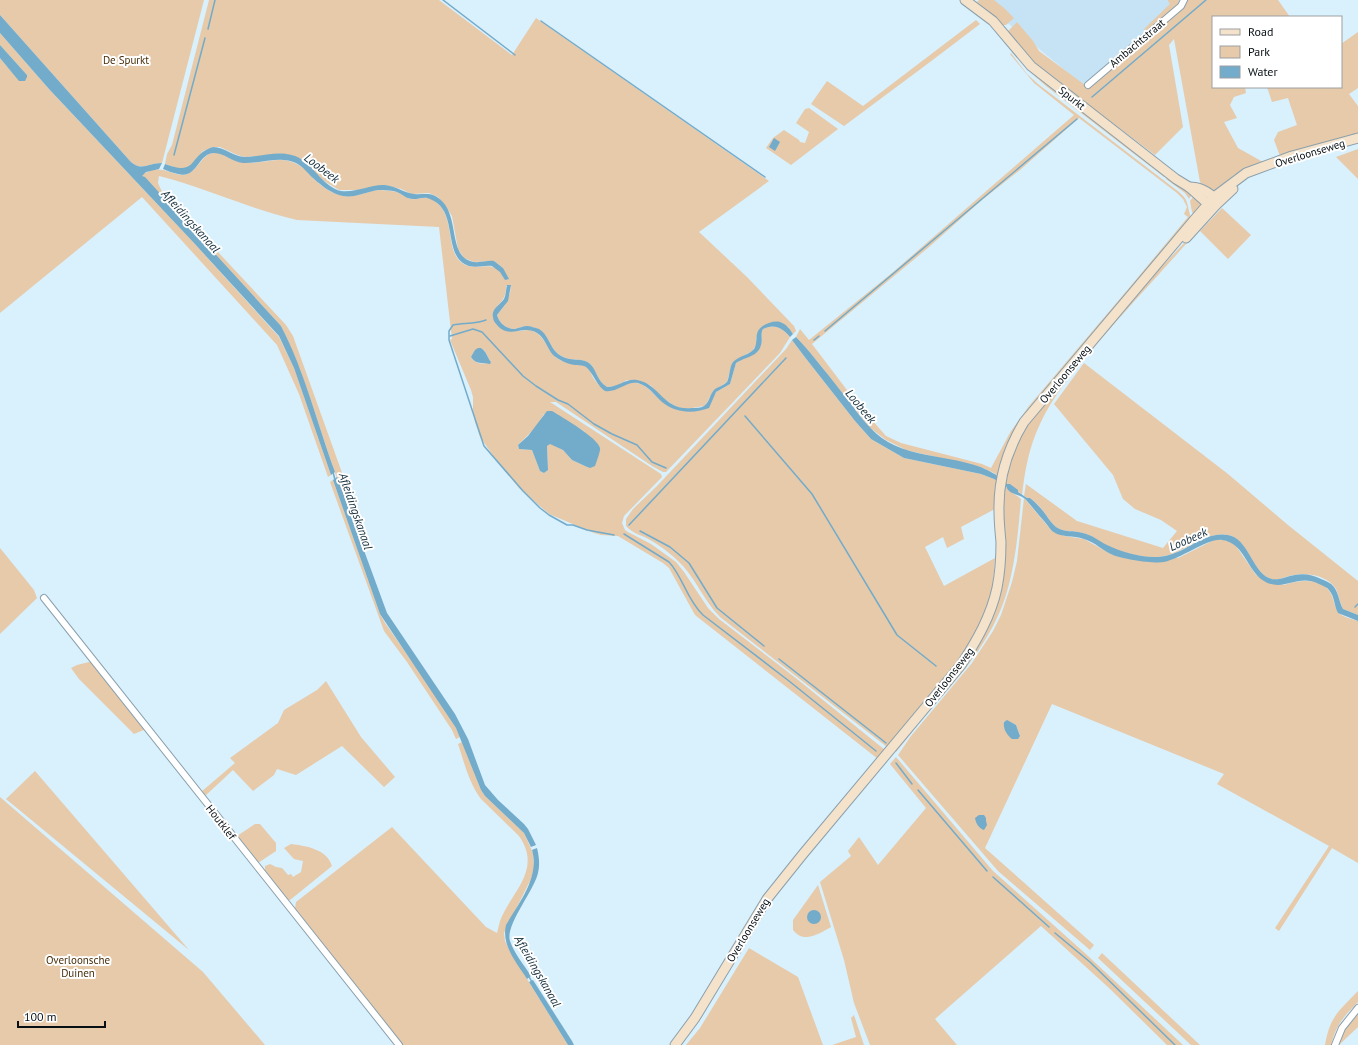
<svg xmlns="http://www.w3.org/2000/svg" width="1358" height="1045" viewBox="0 0 1358 1045" font-family="'PT Sans',sans-serif">
<style>
.built{fill:#c5e3f4}
.green{fill:#e6caaa;fill-rule:evenodd}
.water{fill:#73abca}
.lines{fill:none;stroke-linecap:round;stroke-linejoin:round}
.stream{stroke:#73abca;stroke-width:1.5}
.street-casing{stroke:#8ba0ac;stroke-width:8}
.secondary-casing{stroke:#8ba0ac;stroke-width:11}
.street{stroke:#fff;stroke-width:6}
.secondary{stroke:#f4e2ca;stroke-width:9}
.labels{text-anchor:middle;dominant-baseline:central;stroke-width:4;stroke-linejoin:round;paint-order:stroke}
.street-label{font-size:11px;fill:#070f13;stroke:#fff}
.park-label{font-size:11px;fill:#492f0b;stroke:#fff}
.water-label{font-size:12px;font-style:italic;fill:#132d3b;stroke:#fff}
</style>
<rect width="100%" height="100%" fill="#d9f0fd"/>
<!-- built -->
<path class="built" d="M980,0H1180L1084,86Z"/>
<!-- green -->
<g class="green">
<path d="M0,0H204L162,163C148,163 141,172 130,161L0,15Z"/>
<path d="M209,0H439L512,55L536,18L769,181L699,232L747,277L794,326L796,331L793,334L788,327L768,324L758,332L756,339L757,344L752,351L745,355L731,367L727,382L713,391L706,404L704,406L686,409L677,407L662,398L650,385L627,380L616,386L607,387C596,380 596,368 589,363C580,357 569,363 557,353C550,347 548,334 538,329C535,328 530,326 527,326C523,326 519,328 515,329C506,329 499,323 497,315L505,305L510,293L511,286H506C507,303 494,304 493,317C498,328 507,332 518,331C526,331 527,328 535,332C545,337 548,351 557,358C568,366 577,362 586,366C591,369 591,375 594,379C597,384 604,388 608,391C618,390 627,381 637,383C648,385 653,395 662,401C675,412 689,413 705,409L716,392L730,384L736,363C742,359 759,352 761,344C763,339 760,334 763,329C774,323 783,328 790,337L780,353L666,472H663L652,466L556,402H550L661,474L662,477L624,516L622,523L625,530L628,532L651,544L676,562L684,572L708,608L719,619L797,679L885,750L878,759L695,615L669,568L663,563L618,536L601,535L594,533L549,514L519,488L499,464L480,437L475,422L473,411V397L471,390L450,340L452,339L439,227L297,220C250,209 206,188 159,176L158,183L162,192L286,325L293,336L360,523L355,526C346,503 337,479 329,455C314,411 302,367 281,326L145,178L141,176C160,160 175,179 187,174C198,170 201,156 212,153C223,151 231,161 241,162C263,166 281,152 302,167C307,170 310,176 315,180C322,187 333,194 344,196C356,198 367,191 379,190C385,190 392,191 397,192C402,194 406,198 411,199C418,200 425,196 432,199C457,213 444,250 462,263C478,274 495,255 505,280L503,268L494,261L474,262L464,258L458,249L452,216L448,210L438,197L429,193L412,194L401,189L385,185L358,190H339L324,181L300,159L258,156L244,157L235,154L220,147H213L203,151L191,165L187,168L179,169L165,164L167,154L172,145ZM481,348C487,351 487,357 491,362C483,365 475,364 471,357ZM544,414L570,423L585,432V466L572,460L563,450L550,443L547,446L548,470L544,473L540,471L532,450L519,449L518,445L536,427Z"/>
<path d="M979,0H994L1004,8L1014,18L1006,25H1002L975,4Z"/>
<path d="M1168,0H1179L1178,5L1148,31L1144,30V29L1170,4L1168,1Z"/>
<path d="M1188,0H1278L1290,17H1213V87H1245L1246,93L1234,97L1230,105L1237,118L1224,122L1238,148L1263,162L1234,175L1214,191L1207,190L1200,182L1174,39L1169,45L1183,127L1155,155L1091,107L1089,108L1029,61L1007,32L1017,22L1033,41L1039,51L1089,88L1183,9Z"/>
<path d="M976,20L980,24L930,62L844,126L811,104L827,81L863,106Z"/>
<path d="M1358,32V88L1349,94L1358,106V133L1280,156L1274,140L1278,132L1297,125L1288,98L1272,102L1267,87H1341V44Z"/>
<path d="M0,33L49,89L194,243L279,337L294,368L331,475L328,477L299,394L277,345L142,197L0,313V58L19,80L27,75L0,45Z"/>
<path d="M1014,52L1029,71L1165,174L1164,177L1046,86L1030,72Z"/>
<path d="M1011,53L1027,74L1038,84L1179,192C1182,195 1186,198 1187,203C1189,209 1189,214 1192,219L1030,410L999,478L994,473L983,468L906,450L886,440L869,427L817,361L796,337L800,329L809,340L892,273L1074,115L1034,83L1010,54ZM1079,118L1177,193L1183,199L1187,207L1184,214L1188,217L1129,288L1029,406L1011,431L991,468L982,464L901,443L886,436L856,402L812,344L929,247L982,200L1020,170Z"/>
<path d="M809,108L838,129L791,165L766,148L773,138L784,130L799,140L800,142L805,143L809,132L796,123L805,109Z"/>
<path d="M1358,149V179L1336,157Z"/>
<path d="M1169,177L1193,193L1189,199L1185,193L1166,179Z"/>
<path d="M1195,194L1201,202V208L1194,216L1192,212L1190,201Z"/>
<path d="M1222,208L1251,235L1228,259L1200,231Z"/>
<path d="M1200,226L1201,227C1166,267 1130,305 1096,345C1075,370 1053,395 1040,424C1029,447 1025,470 1022,495L1010,484H1006L1004,482L1019,437L1039,410L1121,310Z"/>
<path d="M792,340L804,356L855,421L871,439L904,458L981,474L994,479L998,481L995,509L961,527L964,539L947,548L943,537L925,547L944,586L995,558L993,583L987,612L965,653L887,747L720,617C703,600 695,576 677,560C670,553 659,545 650,540C642,535 633,534 626,526V519L633,509L657,486L786,349Z"/>
<path d="M1084,363L1228,474L1288,525L1358,581V615L1343,609C1340,603 1339,596 1336,589C1327,574 1304,572 1289,576C1282,578 1276,582 1269,578C1252,571 1248,539 1228,535C1207,531 1189,549 1169,555C1150,561 1121,553 1104,544C1097,540 1091,535 1083,533C1074,530 1064,533 1056,527C1051,523 1047,516 1043,511C1040,506 1035,502 1030,498L1029,499L1024,496L1026,484L1077,521L1163,548L1177,531L1161,520L1135,509L1123,499L1113,475L1054,404Z"/>
<path d="M333,480L380,614L385,623L425,680L456,728L460,737L456,739L452,730L407,662L384,631L330,482Z"/>
<path d="M1003,485L1021,499C1018,534 1015,569 1004,601C987,649 951,686 919,723C911,733 904,743 896,752L894,748L914,725L994,609Z"/>
<path d="M1024,498L1052,531L1065,536L1084,539L1113,555L1178,558L1216,539L1230,541L1236,546L1256,575L1284,585C1297,580 1321,577 1330,592C1334,598 1334,607 1338,612C1342,617 1352,619 1358,621V863L1332,848L1279,931L1275,928L1329,846L1217,784L1224,774L1052,704L985,848L1094,945L1090,950L998,871L898,755L911,736L972,663L993,631L1001,615L1012,582L1017,561ZM1007,721L1016,725L1020,735L1003,722Z"/>
<path d="M0,548L34,590L37,598L0,634Z"/>
<path d="M93,661L146,729L134,734L79,679L71,668L77,665Z"/>
<path d="M326,681L361,737L395,777L384,787L342,746L296,775L277,769L274,775L253,791L233,770L205,796L201,792L235,763L230,758L278,723L284,710L317,690Z"/>
<path d="M462,742L481,790L485,796L524,833L533,853L534,869L531,879L504,933L505,941L511,953L568,1045H401L295,908L296,902L392,827L486,927L497,933C498,929 499,925 500,921C511,892 543,870 519,836L481,799C469,783 464,762 458,744Z"/>
<path d="M896,757L993,871L1087,955L1183,1045H1167L1109,988L1041,926L935,1019L957,1045H870L854,1003L844,960L820,882L851,856L848,851L859,837L878,865L926,808L890,764Z"/>
<path d="M35,771L189,950L6,799Z"/>
<path d="M0,797L203,972L265,1045H0Z"/>
<path d="M255,824H260L276,843V851L258,863L237,836Z"/>
<path d="M291,844C306,846 327,849 332,866L290,900H287L265,871V866L270,864L276,867L282,868L288,875L291,874L293,877L301,872L303,861L294,859L284,848Z"/>
<path d="M818,885L831,927C818,934 804,944 793,930V920Z"/>
<path d="M749,948L798,977L823,1045H686L700,1028Z"/>
<path d="M1102,953L1200,1045H1191L1098,958Z"/>
<path d="M1358,991V1002C1344,1016 1336,1025 1331,1045H1325C1330,1016 1339,1011 1358,991Z"/>
<path d="M1358,1012V1027L1339,1045L1344,1028Z"/>
<path d="M854,1015L864,1045H832L856,1037L851,1018Z"/>
</g>
<!-- water -->
<g class="water">
<path d="M0,15L130,161C141,172 148,163 162,163L159,169L146,172L142,176L145,177L281,326C305,372 317,423 335,472L331,475L294,368L279,336L194,243L49,89L0,33Z"/>
<path d="M0,45L27,75V77L25,81H19L0,58Z"/>
<path d="M774,138L780,142L775,151L769,147Z"/>
<path d="M213,147C225,147 232,156 244,157C263,157 283,148 301,159C314,167 325,188 341,191C356,193 371,184 385,185C396,186 404,193 414,194C423,195 429,192 437,197C461,212 447,253 470,261C478,264 486,260 494,261L503,268L509,279L505,280L500,272L492,266C484,265 477,268 469,266C441,257 460,210 430,199C425,196 419,199 413,199C407,199 403,195 399,193C394,190 384,190 378,190C366,192 355,198 343,196C332,194 322,186 314,179C308,174 304,167 296,163C280,155 261,164 243,163C232,162 225,153 214,153C198,153 198,179 178,174C173,173 168,171 163,169L165,164C199,177 187,155 213,147Z"/>
<path d="M507,285H511L508,301L497,315C499,323 506,329 515,329C519,328 523,326 527,326C531,326 535,328 539,329C548,334 550,347 557,353C568,363 581,357 589,363C597,369 596,380 607,387C618,387 626,378 637,380C660,384 663,411 692,408C696,408 701,408 704,406C709,403 710,394 714,390C717,387 723,386 727,382C730,376 729,368 733,362C739,356 749,355 754,349C758,343 755,337 758,331C761,325 773,320 780,322C786,324 790,329 793,334L790,337C783,328 774,323 763,329C760,334 763,339 761,345C758,357 745,357 736,363L730,384L716,392L709,408C693,414 675,413 662,402C654,395 649,386 638,383C626,381 617,393 605,391C596,385 591,368 584,366C581,365 578,365 575,365C567,364 559,360 553,355C547,348 545,338 537,333C523,324 510,340 497,325C495,323 493,320 493,317C491,309 500,305 504,299C506,295 506,289 507,285Z"/>
<path d="M796,337C815,357 831,379 848,400C860,416 871,432 888,442C924,463 978,453 1007,484H1010L1018,490V492L1027,498H1030C1035,502 1039,506 1043,511C1047,516 1051,523 1056,527C1064,533 1074,530 1083,533C1092,535 1099,541 1107,545C1124,553 1150,561 1169,555C1189,550 1206,531 1228,535C1248,538 1252,571 1269,578C1278,582 1286,576 1295,575C1304,573 1313,575 1321,579C1326,581 1331,583 1334,587C1339,594 1339,602 1343,609L1358,615V621L1338,613C1334,606 1335,597 1329,590C1327,587 1323,586 1319,584C1297,573 1283,593 1264,581C1247,571 1245,543 1222,540C1208,538 1181,559 1164,562C1153,564 1123,559 1113,555C1103,551 1095,542 1084,539C1073,535 1061,538 1052,531C1049,528 1047,524 1044,521C1038,514 1032,507 1027,501C1021,493 1009,496 1006,486L994,479L981,474L904,458L871,439L855,421L804,356L792,340Z"/>
<path d="M478,348H481C487,352 487,357 491,362L490,364C482,362 476,365 471,357L475,350Z"/>
<path d="M547,411H552C562,417 598,438 600,448C601,450 596,463 595,466L590,468L585,466L572,460L563,450L550,444L547,446L548,470L544,473L540,471L532,450L519,449L518,445L528,436Z"/>
<path d="M337,477L387,613L455,714L468,739L485,785L498,800L524,824L528,829L536,845L531,847L524,833L485,796L481,790L456,728L380,614L333,480Z"/>
<path d="M1007,720L1016,725L1020,736L1018,739H1012C1007,735 1003,729 1004,722Z"/>
<path d="M979,815H984L986,818V821L987,825L984,830C979,828 976,824 975,818Z"/>
<path d="M537,848C539,856 540,865 538,873C534,891 505,925 510,941C514,953 524,965 531,976L527,979C517,963 501,945 506,925C519,903 540,877 532,850Z"/>
<circle cx="814" cy="917" r="7"/>
<path d="M533,980L572,1041L574,1045H568L529,982Z"/>
</g>
<g class="lines">
<!-- stream -->
<g class="stream">
<path d="M443,0L515,55"/>
<path d="M541,21L765,177"/>
<path d="M208,29L215,0"/>
<path d="M1092,97L1206,0"/>
<path d="M174,155L205,38"/>
<path d="M486,320C475,324 465,323 453,325L449,331V340L484,446L523,491L540,508L549,515L567,525H573L587,530L614,535"/>
<path d="M825,331L1077,119"/>
<path d="M450,336L473,329L482,332L523,376L536,386L558,400L568,404L594,424L612,434L637,445L652,462L666,468"/>
<path d="M814,340L819,336"/>
<path d="M745,416L812,494L897,635L936,666"/>
<path d="M333,472L335,480"/>
<path d="M629,525L786,358"/>
<path d="M640,531L670,547L689,563L717,608L764,646"/>
<path d="M624,534L669,562C683,577 687,600 703,615L789,681L876,751"/>
<path d="M1355,607L1358,604"/>
<path d="M779,659L886,743"/>
<path d="M896,763L912,784"/>
<path d="M918,790L987,871"/>
<path d="M993,877L1049,927"/>
<path d="M1055,933L1090,962L1175,1045"/>
<path d="M528,975L532,982"/>
</g>
<!-- street casing -->
<g class="street-casing">
<g id="street">
<path d="M1088,85L1181,6L1184,0"/>
<path d="M44,598L399,1045"/>
<path d="M1335,1045L1342,1028L1358,1008"/>
</g>
</g>
<!-- secondary casing -->
<g class="secondary-casing">
<g id="secondary">
<path d="M965,0L993,21L1031,66L1176,179L1189,187L1208,204L1214,205"/>
<path d="M1189,187C1200,187 1206,191 1214,197L1215,203"/>
<path d="M1186,238L1216,205L1233,189"/>
<path d="M675,1045L695,1018L767,899L803,854L961,665C977,640 991,616 997,588C1000,573 1001,557 1001,542C1000,532 999,522 999,512C998,479 1007,450 1024,422L1195,219L1214,197L1246,173L1292,156L1358,138"/>
</g>
</g>
<!-- street -->
<use href="#street" class="street"/>
<!-- secondary -->
<use href="#secondary" class="secondary"/>
</g>
<g class="labels">
<!-- street labels -->
<g class="street-label">
<text transform="translate(1137 43) rotate(-40)">Ambachtstraat</text>
<text transform="translate(1072 98) rotate(38)">Spurkt</text>
<text transform="translate(1310 153) rotate(-17)">Overloonseweg</text>
<text transform="translate(1065 374) rotate(-50)">Overloonseweg</text>
<text transform="translate(949 677) rotate(-52)">Overloonseweg</text>
<text transform="translate(221 822) rotate(52)">Houtklef</text>
<text transform="translate(748 930) rotate(-59)">Overloonseweg</text>
</g>
<!-- park labels -->
<g class="park-label">
<text x="126" y="60">De Spurkt</text>
<text x="78" y="960">Overloonsche<tspan x="78" dy="13">Duinen</tspan></text>
</g>
<!-- water labels -->
<g class="water-label">
<text transform="translate(322 168) rotate(37)">Loobeek</text>
<text transform="translate(191 221) rotate(48)">Afleidingskanaal</text>
<text transform="translate(861 406) rotate(50)">Loobeek</text>
<text transform="translate(356 511) rotate(71)">Afleidingskanaal</text>
<text transform="translate(1188 539) rotate(-24)">Loobeek</text>
<text transform="translate(538 971) rotate(60)">Afleidingskanaal</text>
</g>
</g>
<!-- legend -->
<rect x="1212" y="16" width="130" height="72" fill="#ffffff" stroke="#9c9fa1"/>
<rect x="1220" y="29" width="20" height="6" fill="#f4e2ca" stroke="#9c9fa1"/>
<text x="1248" y="36" font-size="12" fill="#070f13">Road</text>
<rect x="1220" y="46" width="20" height="12" fill="#e6caaa" stroke="#9c9fa1"/>
<text x="1248" y="56" font-size="12" fill="#070f13">Park</text>
<rect x="1220" y="66" width="20" height="12" fill="#73abca" stroke="#9c9fa1"/>
<text x="1248" y="76" font-size="12" fill="#070f13">Water</text>
<!-- scale -->
<path d="M18 1021v6h87v-6" fill="none" stroke="#070f13" stroke-width="2"/>
<text x="24" y="1021" font-size="12" fill="#070f13" stroke="#ffffff" stroke-width="3" paint-order="stroke">100 m</text>
</svg>
